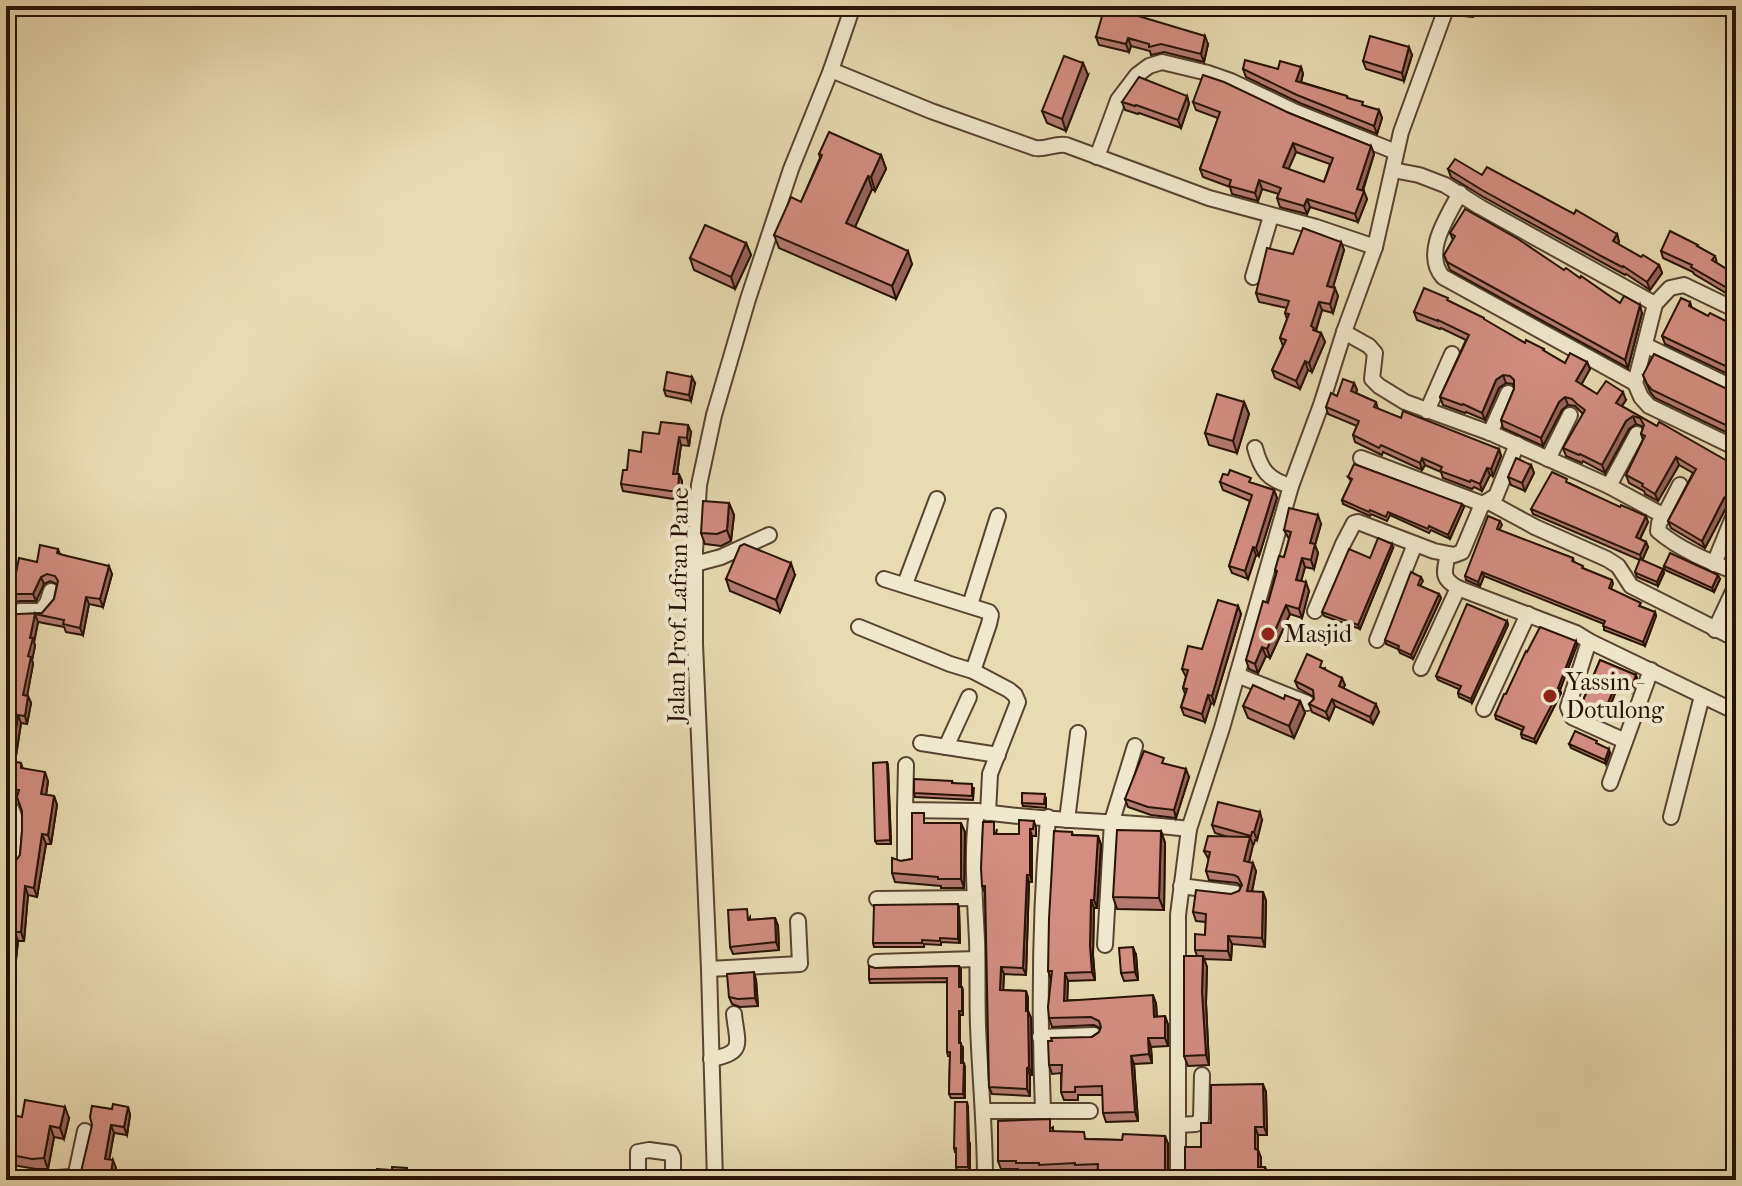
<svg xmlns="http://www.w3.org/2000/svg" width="1742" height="1186" viewBox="0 0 1742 1186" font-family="'IM FELL French Canon',serif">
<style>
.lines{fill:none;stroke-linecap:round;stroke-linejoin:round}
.minor-casing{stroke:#57442f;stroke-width:18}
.minor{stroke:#f0e8cc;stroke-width:14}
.wall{fill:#b57a6f;stroke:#271204;stroke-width:2;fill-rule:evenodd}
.shaded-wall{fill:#94635a;stroke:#271204;stroke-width:2}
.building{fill:#d38e81;stroke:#271204;stroke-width:2;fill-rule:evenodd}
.poi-dot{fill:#8f2418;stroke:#f0e8cc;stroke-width:3}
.labels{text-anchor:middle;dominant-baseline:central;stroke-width:8;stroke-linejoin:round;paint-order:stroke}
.street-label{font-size:24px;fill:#271204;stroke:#f0e8cc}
.poi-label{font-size:24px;fill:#271204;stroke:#f0e8cc;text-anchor:start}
</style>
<rect width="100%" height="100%" fill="#e8dbb1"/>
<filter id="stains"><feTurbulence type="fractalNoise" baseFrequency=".0025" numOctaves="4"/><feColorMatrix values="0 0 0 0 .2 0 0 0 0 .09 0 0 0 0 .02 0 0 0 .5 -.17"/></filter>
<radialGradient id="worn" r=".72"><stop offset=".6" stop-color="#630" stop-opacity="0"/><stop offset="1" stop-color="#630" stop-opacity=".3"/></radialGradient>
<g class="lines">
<!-- minor casing -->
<g class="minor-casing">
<g id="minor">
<path d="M831,70L931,111L1035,148C1046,150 1055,143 1066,145L1209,198L1316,227L1375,247"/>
<path d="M1097,157L1118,100L1137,75L1149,66L1162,62L1208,73L1231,81L1296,112L1396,152"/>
<path d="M1393,170L1419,175L1445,185L1480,207L1655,304"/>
<path d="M1460,193C1448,216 1422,253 1443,277L1635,383"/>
<path d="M1253,277L1271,216"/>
<path d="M1736,310L1684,285L1670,288L1655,304L1635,383L1641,397L1649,406L1736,448"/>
<path d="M1344,332L1369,346L1375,353L1372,379L1379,386L1405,402L1493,434L1609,486L1664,516L1659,523L1658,531C1680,550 1710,562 1736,572"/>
<path d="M1645,345L1736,389"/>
<path d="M1427,411L1452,354"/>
<path d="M1490,433L1508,393"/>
<path d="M1255,448C1261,470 1268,480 1291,486"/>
<path d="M1361,458L1483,504"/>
<path d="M1548,459L1570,415"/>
<path d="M1609,486L1637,434"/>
<path d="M1489,502L1535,527L1607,559L1618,566L1631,586L1736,639"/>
<path d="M1664,516L1680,485"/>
<path d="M1448,554C1444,573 1441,578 1458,588L1576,633L1589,641"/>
<path d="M695,564L721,557L769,535"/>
<path d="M1714,564L1736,510"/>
<path d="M884,579L989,612L991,615L989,624L973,671"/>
<path d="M905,584L937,499"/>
<path d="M970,605L998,516"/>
<path d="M1315,611L1343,544L1354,523L1358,522L1434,551L1454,555L1462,552L1480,509L1483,504L1496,496L1517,444"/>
<path d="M6,614L20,611H41L47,603L51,591"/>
<path d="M859,627L950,664L973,671L1009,690L1015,695L1018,702L990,774L988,813"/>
<path d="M1715,630L1736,585"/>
<path d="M1377,640L1415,544"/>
<path d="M1421,668L1458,588"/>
<path d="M1237,675L1307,703"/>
<path d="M1484,709L1528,614"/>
<path d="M1625,741L1572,717L1568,707L1589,641L1736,712"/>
<path d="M921,743L998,755"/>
<path d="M946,747L969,697"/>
<path d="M906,765L905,810L977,811"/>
<path d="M1610,783L1651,670"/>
<path d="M6,802C20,815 16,845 13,863L6,866"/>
<path d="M1671,817L1702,696"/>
<path d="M1067,820L1078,733"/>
<path d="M905,860V810"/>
<path d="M1181,886L1235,893"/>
<path d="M877,899L974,898"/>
<path d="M1105,945L1112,821L1135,746"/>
<path d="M876,962L977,959"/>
<path d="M709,969L800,964L798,921"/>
<path d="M1040,1037L1094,1035"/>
<path d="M711,1059C746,1053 737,1043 734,1014"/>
<path d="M1043,1110C1039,1012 1040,915 1048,817"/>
<path d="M984,1111H1090"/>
<path d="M1178,1125L1196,1124L1201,1119L1202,1075"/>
<path d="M29,1180L71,1177L76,1173L85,1131"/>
<path d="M638,1180V1152L649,1150L671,1153L673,1157V1180"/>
<path d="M715,1180L709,969L695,644V551L699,485L714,415L748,299L791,169L831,70L853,6"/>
<path d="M1007,1180L985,1179C985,1128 980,1077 978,1026C977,997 978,968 977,940C975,897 971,854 977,811C1047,822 1119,820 1189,829"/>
<path d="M1178,1180V915L1189,829L1222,728L1291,486L1321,405L1344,332L1375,247L1401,132L1447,6"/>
</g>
</g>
<!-- minor -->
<use href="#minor" class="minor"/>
</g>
<!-- wall -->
<g class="wall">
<path d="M1452,6H1474L1473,17L1454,15Z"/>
<path d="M1096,37L1208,44L1204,62L1164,52L1151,55L1150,51L1131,46L1129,52L1099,45Z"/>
<path d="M1412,55L1404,81L1366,69L1363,61Z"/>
<path d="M1301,67L1303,74L1301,82L1347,96L1348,98L1364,106L1379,110L1382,118L1377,134L1300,103L1246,77L1243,69H1278Z"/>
<path d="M1088,75L1066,131L1047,123L1042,111Z"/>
<path d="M1187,96L1189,104L1181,128L1139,113L1138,114L1125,110L1122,102Z"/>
<path d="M1193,102L1289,113L1371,146L1374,154L1363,191L1367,199L1358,222L1310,207L1307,214L1283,208L1280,207L1277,198L1279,194L1262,189L1258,201L1232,194L1230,187L1203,177L1200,169L1218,118L1196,110ZM1296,152L1330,164L1324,182L1288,169Z"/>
<path d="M819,154L881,155L886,169L875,191L872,189L855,227L912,264L896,299L779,248L774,235L801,202L820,158Z"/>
<path d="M1448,169L1482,175L1574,214L1617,234L1619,242L1618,244L1641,257L1659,265L1662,273L1650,290L1626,274L1625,275L1485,198L1451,177Z"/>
<path d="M1450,233L1564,270L1580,278L1620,303L1642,313L1628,368L1450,270L1444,255L1453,240Z"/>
<path d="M1341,242L1344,250L1333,287L1338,296L1333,313L1322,310L1316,331L1321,333L1325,342L1312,372L1308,370L1300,389L1275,378L1272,370L1283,346L1280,338L1287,319L1285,313L1287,308L1259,302L1256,293L1293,254Z"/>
<path d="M746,243L751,255L735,289L694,270L690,258Z"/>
<path d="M1699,247L1715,256L1717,263L1736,275V299L1694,274L1693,272L1663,258L1661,251Z"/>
<path d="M1449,301L1525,343L1544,349V351L1565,363L1587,362L1590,369L1581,384L1597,394L1626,400L1622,406L1657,426L1736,466V501L1734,500L1727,506L1705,548L1671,528L1668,521L1693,473L1679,465L1658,501L1645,494L1644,491L1629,483L1626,475L1643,440L1641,434L1643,427L1642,426L1636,424L1629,429L1605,473L1583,461L1582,463L1566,456L1563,448L1583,414L1575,406L1568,405L1562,410L1543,446L1503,428L1501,420L1514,389L1513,384L1506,383L1499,388L1485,420L1466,412L1465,413L1443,405L1440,397L1466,340L1441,328L1440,329L1417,320L1414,312Z"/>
<path d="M1690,302L1692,308L1708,316L1736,326V378L1665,344L1662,336Z"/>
<path d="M1643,375L1729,390H1736V437L1655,398L1650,392Z"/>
<path d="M695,383L691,401L666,396L664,390Z"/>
<path d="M1354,383L1357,390L1356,393L1376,402L1378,409L1401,418L1499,449L1501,456L1493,476L1490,475L1482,491L1474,487L1472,489L1443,478L1441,472L1425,465L1422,470L1383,452L1382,455L1355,442L1353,435L1357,426L1328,414L1326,407L1337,396Z"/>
<path d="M1244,402L1249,414L1237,453L1209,445L1205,433Z"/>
<path d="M691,432L689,446L681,445L677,474L682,481L680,500L623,491L621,484L627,470L641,452L659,434Z"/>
<path d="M1531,465L1534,473L1525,491L1511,485L1508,477Z"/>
<path d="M1348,477L1464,507L1450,539L1431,530L1429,533L1390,515L1387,521L1371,514L1370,516L1343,504L1342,500L1351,481Z"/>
<path d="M1220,482L1252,483L1274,490L1277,498L1259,556L1256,555L1248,579L1232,573L1229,566L1250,501L1223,490Z"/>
<path d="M1569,483L1648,522L1640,539L1646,542L1648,547L1642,560L1664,573L1658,586L1637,577L1635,572L1640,560L1533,514L1531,509Z"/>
<path d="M729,503L734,515L731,541L721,546L705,544L701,533Z"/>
<path d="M1500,521L1502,525L1499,530L1573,558L1574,562L1585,569L1612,580L1613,584L1611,589L1642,607L1655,612L1656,616L1645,646L1604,630V624L1484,576L1480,586L1466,580L1465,576Z"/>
<path d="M1321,524L1315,545L1318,553L1314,569L1305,567L1301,581L1309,591L1302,618L1290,614L1270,658L1266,656L1258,673L1249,669L1246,660L1268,603L1276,574L1275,570L1284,557L1289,539L1284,530Z"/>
<path d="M1736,525V559L1729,555L1726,547Z"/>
<path d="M1393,548L1360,629L1324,616L1322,612L1370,558Z"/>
<path d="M58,549L60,554L112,574L103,607L89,604L83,635L66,632L64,627L38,622L34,642L35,646L32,660L33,664L27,695L31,703L27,724L21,723L15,762L21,763L23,769L48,781L46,795L54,796L57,805L51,844H46L37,897L28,895L24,941H18L14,979L6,978V865L14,863L20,855L22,831V811L18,799L9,793H6V616L42,613L54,599L57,584L50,581L44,584L36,601H20L6,604V582L14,583L37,562Z"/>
<path d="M1664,566L1720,579L1714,592L1665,570Z"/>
<path d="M795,575L780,612L730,591L726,579Z"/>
<path d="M1421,577L1423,581L1420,586L1439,594L1441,598L1413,659L1400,653L1398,649L1386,644L1385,640Z"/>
<path d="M1238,606L1241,614L1214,704L1211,703L1205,722L1184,715L1181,707L1185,694L1183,688L1186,677L1182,669L1202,649Z"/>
<path d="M1507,621L1508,625L1472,703L1459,697L1458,693L1459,689L1438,680L1436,676Z"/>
<path d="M1577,645L1560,690L1561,693L1536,743L1522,738L1521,734L1522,730L1496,719L1495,715L1527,652Z"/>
<path d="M1600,660L1636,675L1637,679L1632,692L1618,686L1606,716L1583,707L1582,703Z"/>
<path d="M1325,668V670L1345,685L1343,688L1379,712L1373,724L1335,706L1329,720L1312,712L1309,704L1314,699V697L1298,688L1295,681Z"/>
<path d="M1284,699L1300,701L1305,713L1294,738L1248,718L1243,706Z"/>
<path d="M1569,744H1598L1610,753L1606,764L1571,748Z"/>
<path d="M887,762L888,766L891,844H877L875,841Z"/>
<path d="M1189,777L1176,818L1151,815L1128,807L1125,799Z"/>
<path d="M952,781L953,783L974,788L973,800L915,797L914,793Z"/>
<path d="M1046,798V808L1023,806L1022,803Z"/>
<path d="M1262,820L1257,840H1255L1254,844H1253L1249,862L1256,871L1252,892H1263L1266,901L1265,947L1232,944L1231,960L1204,959L1207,967L1206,1003L1209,1065L1188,1066L1184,1056L1197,956L1195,950L1205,935L1206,922L1196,921L1193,912L1239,891L1241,886L1237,883L1209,880L1206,871L1209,860L1204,851L1225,836L1215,833L1212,825Z"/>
<path d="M1034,821L1036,828V836H1032V882H1029L1026,975L1004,974L1003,990L1026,991L1028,998V1011L1031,1018L1032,1075H1030V1096L992,1094L989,1087L985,893L982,886L997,829L996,834H1019Z"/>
<path d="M928,823L965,832L964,888H941V886L895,882L892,873L901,861L912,859Z"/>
<path d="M1161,831L1165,843L1164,910L1117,909L1113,897Z"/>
<path d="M1072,832L1073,835L1098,836L1101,845L1097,908H1094L1093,955L1095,980L1068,981L1067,1000L1156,1003L1157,1017L1165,1016L1168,1025V1046L1151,1047L1152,1063L1134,1064L1138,1121L1106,1122L1103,1113V1095H1078V1100H1064L1061,1092V1073L1052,1074L1049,1065L1099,1032L1100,1028L1094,1025L1052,1027L1049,1018L1051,979L1048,971Z"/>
<path d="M959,908L960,943L941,942V945L924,944V947H874L873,943Z"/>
<path d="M750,917V920L775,918L778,926L779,950L733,954L730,947Z"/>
<path d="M1136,955L1138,980L1124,981L1121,973Z"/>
<path d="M959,966L961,969V987H962L963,991V1015H960V1043L963,1047V1063L965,1067V1098H951L949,1094L950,1056H948L947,1052V982L870,983L869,979L875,968Z"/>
<path d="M756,980L758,1006L740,1007L732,1004L729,997Z"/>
<path d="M1266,1092L1267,1135H1258V1150L1261,1158V1167H1265L1268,1175V1180H1179L1183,1177L1201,1147L1211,1123Z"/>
<path d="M968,1106L970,1171H957L956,1167V1152H955L954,1148Z"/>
<path d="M128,1107L130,1115L127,1135L114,1133L109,1159L116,1168L114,1180H81L80,1176L112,1109Z"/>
<path d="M6,1117L69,1118L64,1139L54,1137L48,1169H36L6,1164Z"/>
<path d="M1053,1127V1131L1087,1139L1122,1140L1165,1136L1168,1144V1178L1097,1173H1078V1171L1042,1173L1041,1171H1019L1018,1169H1001L998,1161Z"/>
</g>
<!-- shaded-wall -->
<g class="shaded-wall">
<path d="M1471,6H1474L1473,17L1470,9Z"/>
<path d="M1205,36L1208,44L1204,62L1201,54Z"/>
<path d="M1128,38L1131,46L1129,52L1126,44Z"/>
<path d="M1409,47L1412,55L1404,81L1402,73Z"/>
<path d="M1083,63L1088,75L1066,131L1062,119Z"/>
<path d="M1301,67L1303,74L1299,89L1296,81Z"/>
<path d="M1187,96L1189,104L1181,128L1178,120Z"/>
<path d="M1379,110L1382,118L1377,134L1374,126Z"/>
<path d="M1293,143L1296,152L1286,175L1283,167Z"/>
<path d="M1371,146L1374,154L1360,197L1357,189Z"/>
<path d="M881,155L886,169L875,191L871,177Z"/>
<path d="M868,176L872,189L851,236L846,223Z"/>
<path d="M1259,180L1262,189L1258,201L1255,193Z"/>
<path d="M1364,191L1367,199L1358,222L1355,214Z"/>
<path d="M1307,199L1310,207L1307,214L1304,206Z"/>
<path d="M1617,234L1619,242L1616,248L1613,241Z"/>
<path d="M1341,242L1344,250L1331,294L1327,286Z"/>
<path d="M746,243L751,255L735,289L731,277Z"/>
<path d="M908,251L912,264L896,299L892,286Z"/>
<path d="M1659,265L1662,273L1650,290L1647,282Z"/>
<path d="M1335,288L1338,296L1333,313L1330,304Z"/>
<path d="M1319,302L1322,310L1315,332L1311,326Z"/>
<path d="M1640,305L1642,313L1628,368L1625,360Z"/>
<path d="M1321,333L1325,342L1312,372L1309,363Z"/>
<path d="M1305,361L1308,370L1300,389L1296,381Z"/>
<path d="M1587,362L1590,369L1579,389L1576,381Z"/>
<path d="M1503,375L1506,383L1499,388L1485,420L1482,413L1496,380Z"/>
<path d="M692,377L695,383L691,401L689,395Z"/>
<path d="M1354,383L1357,390L1354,398L1351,391Z"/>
<path d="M1623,392L1626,400L1619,410L1616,403Z"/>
<path d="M1565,397L1568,405L1562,410L1543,446L1541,438L1559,402Z"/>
<path d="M1244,402L1249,414L1237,453L1233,441Z"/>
<path d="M1633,416L1636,424L1629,429L1605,473L1602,465L1626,421Z"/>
<path d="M688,425L691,432L689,446L687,438Z"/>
<path d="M679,437L681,445L676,481L673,474Z"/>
<path d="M1499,449L1501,456L1493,476L1491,469Z"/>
<path d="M1676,457L1679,465L1658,501L1655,494Z"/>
<path d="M1422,458L1425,465L1422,470L1420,463Z"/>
<path d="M1531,465L1534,473L1525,491L1522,483Z"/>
<path d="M1487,468L1490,475L1482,491L1480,484Z"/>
<path d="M679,474L682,481L680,500L678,492Z"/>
<path d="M1274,490L1277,498L1259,556L1256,548Z"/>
<path d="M1731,492L1734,500L1727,506L1705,548L1702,541L1724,498Z"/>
<path d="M729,503L734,515L731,541L727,530Z"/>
<path d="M1462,504L1464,507L1450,539L1448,535Z"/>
<path d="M1318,515L1321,524L1315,545L1318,553L1314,569L1311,560L1310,543Z"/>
<path d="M1646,516L1648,522L1638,543L1636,537Z"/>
<path d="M1646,542L1648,547L1642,561L1640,555Z"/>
<path d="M1392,544L1393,548L1360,629L1358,625Z"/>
<path d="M1253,547L1256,555L1248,579L1245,571Z"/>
<path d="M1302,558L1305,567L1299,589L1296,580Z"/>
<path d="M791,563L795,575L780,612L776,600Z"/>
<path d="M109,566L112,574L103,607L100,599Z"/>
<path d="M1663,569L1664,573L1658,586L1657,582Z"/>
<path d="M1482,572L1484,576L1480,586L1478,582Z"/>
<path d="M1718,575L1720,579L1714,592L1712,588Z"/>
<path d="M41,577L44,584L36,601L33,594Z"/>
<path d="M1306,582L1309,591L1302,618L1299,609Z"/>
<path d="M1439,594L1441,598L1413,659L1411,655Z"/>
<path d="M86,597L89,604L83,635L80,628Z"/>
<path d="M1286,605L1290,614L1270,658L1267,649Z"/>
<path d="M1238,606L1241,614L1214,704L1212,696Z"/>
<path d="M1655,612L1656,616L1645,646L1643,642Z"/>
<path d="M35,614L38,622L34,642L35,646L32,660L33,664L26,702L23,695L30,638Z"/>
<path d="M1507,621L1508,625L1472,703L1471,699Z"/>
<path d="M1576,641L1577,645L1560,690L1561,693L1536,743L1534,739L1558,688Z"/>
<path d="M1262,647L1266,656L1258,673L1255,664Z"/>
<path d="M1636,675L1637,679L1632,692L1631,689Z"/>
<path d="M1342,678L1345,685L1341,693L1339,686Z"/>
<path d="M1617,682L1618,686L1606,716L1604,712Z"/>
<path d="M1208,695L1211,703L1205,722L1202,714Z"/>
<path d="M28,696L31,703L27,724L25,716Z"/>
<path d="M1332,699L1335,706L1329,720L1326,712Z"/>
<path d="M1300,701L1305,713L1294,738L1289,726Z"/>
<path d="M1376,704L1379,712L1373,724L1370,717Z"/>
<path d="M18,715L21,723L15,763L12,755Z"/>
<path d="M1609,749L1610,753L1606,764L1605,760Z"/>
<path d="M887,762L888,766L891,844L890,840Z"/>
<path d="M1186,769L1189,777L1176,818L1174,810Z"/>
<path d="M45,772L48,781L45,803L41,794Z"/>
<path d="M54,796L57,805L51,844L48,835Z"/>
<path d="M1260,812L1262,820L1257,840L1254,832Z"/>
<path d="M961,823L965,832L964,888L961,879Z"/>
<path d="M1030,829L1032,836V882L1030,875Z"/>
<path d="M1161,831L1165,843L1164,910L1159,898Z"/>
<path d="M42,834L46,844L37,897L34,888Z"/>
<path d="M1098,836L1101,845L1097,908L1094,900Z"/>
<path d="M1250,837L1253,845L1247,870L1244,861Z"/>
<path d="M1253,863L1256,871L1250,900L1247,891Z"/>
<path d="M1027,875L1029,882L1026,975L1023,968Z"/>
<path d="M25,886L28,895L24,941L21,932Z"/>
<path d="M1263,892L1266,901L1265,947L1262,938Z"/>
<path d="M1091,900L1094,908L1093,955L1095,980L1092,972L1090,946Z"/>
<path d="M958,904L959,908L960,943L958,939Z"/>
<path d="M775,918L778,926L779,950L776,942Z"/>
<path d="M15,932L18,941L14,979L11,970Z"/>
<path d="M1228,936L1232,944L1231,960L1228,951Z"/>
<path d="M1133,947L1136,955L1138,980L1135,972Z"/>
<path d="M1203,956L1207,967L1206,1003L1209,1065L1206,1055L1202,992Z"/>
<path d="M1001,967L1004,974L1003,997L1000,990Z"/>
<path d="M754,972L756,980L758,1006L755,998Z"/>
<path d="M1065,973L1068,981L1067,1009L1064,1001Z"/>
<path d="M962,987L963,991V1015L962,1011Z"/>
<path d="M1026,991L1028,998V1011L1031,1018L1032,1075L1029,1067Z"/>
<path d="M1153,995L1156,1003L1157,1025L1154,1017Z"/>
<path d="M959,1011L960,1015V1047L959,1043Z"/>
<path d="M1165,1016L1168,1025V1046L1165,1038Z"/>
<path d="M1148,1038L1151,1047L1152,1063L1149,1054Z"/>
<path d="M1131,1056L1134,1064L1138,1121L1135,1112Z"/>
<path d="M964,1063L965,1067V1098L963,1094Z"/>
<path d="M1027,1068L1030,1075V1096L1027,1089Z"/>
<path d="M1263,1084L1266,1092L1267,1135L1264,1127Z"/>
<path d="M967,1102L968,1106V1143L967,1139Z"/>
<path d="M65,1107L69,1118L64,1139L60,1128Z"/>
<path d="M128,1107L130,1115L127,1135L124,1127Z"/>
<path d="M111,1125L114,1133L108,1167L105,1159Z"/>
<path d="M50,1126L54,1137L48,1169L44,1158Z"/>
<path d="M1255,1127L1258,1135V1158L1255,1149Z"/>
<path d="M1165,1136L1168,1144V1180L1165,1173Z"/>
<path d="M968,1140L970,1143V1171L968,1167Z"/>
<path d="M1258,1150L1261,1158V1175L1258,1167Z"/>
<path d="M113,1160L116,1168L114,1180H110Z"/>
<path d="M1265,1167L1268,1175V1180H1265Z"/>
</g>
<!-- building -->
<g class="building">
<path d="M1105,6L1205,36L1201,54L1161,44L1149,47V44L1128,38L1126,44L1096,37Z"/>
<path d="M1452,6H1471L1470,9L1451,7Z"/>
<path d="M1370,36L1409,47L1402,73L1363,61Z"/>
<path d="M1064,56L1083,63L1062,119L1042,111Z"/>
<path d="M1245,60L1278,69L1280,61L1301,67L1296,81L1347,96V98L1363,102L1362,105L1379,110L1374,126L1297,95L1243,69Z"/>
<path d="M1203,75L1224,82L1289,113L1371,146L1357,189L1364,191L1355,214L1307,199L1304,206L1280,199L1277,198L1281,188L1259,180L1255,193L1229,186L1231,180L1200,169L1220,112L1193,102ZM1293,143L1333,158L1324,182L1283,167Z"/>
<path d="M1139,77L1187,96L1178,120L1136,105L1135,106L1122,102Z"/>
<path d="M829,132L881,155L871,177L868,176L846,223L908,251L892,286L774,235L791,197L801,202L822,155L819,154Z"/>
<path d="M1455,159L1482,175L1487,167L1574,214L1576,210L1617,234L1613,241L1641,257L1643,255L1659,265L1647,282L1623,266L1622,267L1603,257L1482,190L1448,169Z"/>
<path d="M1465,209L1518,239L1564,270L1566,268L1580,278L1581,276L1620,303L1624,296L1640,305L1625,360L1447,262L1444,255L1455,236L1450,233Z"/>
<path d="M705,225L746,243L731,277L690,258Z"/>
<path d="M1303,228L1341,242L1327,286L1335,288L1330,304L1319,302L1311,326L1314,328L1313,330L1321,333L1309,363L1305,361L1296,381L1272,370L1286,340L1280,338L1289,314L1285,313L1289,301L1256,293L1267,248L1293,254Z"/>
<path d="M1670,231L1698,245L1697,246L1715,256L1712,260L1736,275V293L1691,267L1692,265L1661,251Z"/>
<path d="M1424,288L1448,298L1447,300L1484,318V319L1525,343L1526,340L1544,349L1543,350L1565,363L1570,353L1587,362L1576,381L1597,394L1606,381L1623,392L1616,403L1657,426L1659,422L1736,466V493L1731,492L1724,498L1702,541L1668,521L1696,469L1676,457L1655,494L1642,486L1643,484L1626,475L1645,436L1641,434L1644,425L1640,418L1633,416L1626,421L1602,465L1580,454L1579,455L1563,448L1585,410L1577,404L1572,399L1565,397L1559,402L1541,438L1501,420L1514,389V380L1510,376L1503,375L1496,380L1482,413L1463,404L1462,405L1440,397L1469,335L1438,320V321L1414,312Z"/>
<path d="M1681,298L1690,302L1689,306L1708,316L1710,313L1736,326V371L1662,336Z"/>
<path d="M1654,354L1729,390H1736V430L1652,390L1647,384L1643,375Z"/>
<path d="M667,372L692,377L689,395L664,390Z"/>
<path d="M1343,379L1354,383L1351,391L1376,402L1374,407L1401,418L1403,411L1499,449L1491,469L1487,468L1480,484L1471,480L1470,482L1440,471L1442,467L1422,458L1420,463L1381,445L1379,448L1353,435L1359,421L1326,407L1331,393L1337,396Z"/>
<path d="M1217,394L1244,402L1233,441L1205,433Z"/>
<path d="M661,422L688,425L687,438L679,437L673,474H679L678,492L621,484L623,470H627L629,450L641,452L643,432L659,434Z"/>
<path d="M1516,458L1531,465L1522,483L1508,477Z"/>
<path d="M1354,464L1462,504L1448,535L1429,526L1428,529L1388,512L1386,517L1370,510L1369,512L1342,500L1352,479L1348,477Z"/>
<path d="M1230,470L1251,478L1249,482L1274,490L1256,548L1253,547L1245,571L1229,566L1252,495L1220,482L1223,474L1228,475Z"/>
<path d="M1552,472L1567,479L1566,482L1620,507L1621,505L1646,516L1636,537L1646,542L1640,555L1531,509Z"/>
<path d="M703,501L729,503L727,530L717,534L701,533Z"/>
<path d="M1289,508L1318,515L1310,543L1315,544L1311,560L1302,558L1296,580L1306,582L1299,609L1286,605L1267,649L1262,647L1255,664L1246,660L1263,601L1268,603L1277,571L1275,570L1279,556L1284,557L1291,532L1284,530Z"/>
<path d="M1488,516L1500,521L1497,529L1573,558L1572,561L1583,566L1582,568L1612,580L1609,588L1641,603L1639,606L1655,612L1643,642L1603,626L1605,621L1482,572L1478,582L1465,576Z"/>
<path d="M1736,525V552L1726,547Z"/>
<path d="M1378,538L1392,544L1358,625L1322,612L1349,549L1370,558Z"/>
<path d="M744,544L791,563L776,600L726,579L740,546Z"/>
<path d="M40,545L58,549L57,553L63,555L109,566L100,599L86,597L80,628L63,624L64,620L35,614L30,638H33L28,656L31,657L23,695L28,696L25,716L18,715L12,755L6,754V616L18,614L42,613L54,599L58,581L55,576L47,574L41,577L33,594H17L6,596V582L14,583L19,558L37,562Z"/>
<path d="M1670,553L1718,575L1712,588L1664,566Z"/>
<path d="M1640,559L1663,569L1657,582L1636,573L1635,572Z"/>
<path d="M1411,572L1421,577L1418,585L1439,594L1411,655L1398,649L1399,646L1385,640Z"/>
<path d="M1218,600L1238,606L1212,696L1208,695L1202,714L1181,707L1187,689L1183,688L1188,670L1182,669L1188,646L1202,649Z"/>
<path d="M1467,604L1507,621L1471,699L1458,693L1461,686L1436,676Z"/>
<path d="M1540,627L1576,641L1558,688L1560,689L1534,739L1521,734L1524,727L1495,715L1504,694H1506L1526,651L1527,652Z"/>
<path d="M1307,654L1322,661L1320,667L1342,678L1339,686L1376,704L1370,717L1332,699L1326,712L1309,704L1314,699L1313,690L1295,681Z"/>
<path d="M1600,660L1636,675L1631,689L1617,682L1604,712L1582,703Z"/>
<path d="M1253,685L1284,699L1285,695L1300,701L1289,726L1243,706Z"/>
<path d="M1575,731L1597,741L1596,743L1609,749L1605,760L1569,744Z"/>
<path d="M1144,751L1164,758L1162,763L1186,769L1174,810L1148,807L1125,799Z"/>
<path d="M6,760L21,763V768L45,772L41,794L54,796L48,835L42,834L34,888L25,886L21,932H15L11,970L6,969V865L14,863L20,855L22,831V811L17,797L19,790L13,789L6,784Z"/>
<path d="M887,762L890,840L875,841L873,763Z"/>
<path d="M914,779L952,781V783L972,784V796L914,793Z"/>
<path d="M1022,793L1045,794L1044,804L1022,803Z"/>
<path d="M1218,802L1260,812L1254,832H1252L1251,836L1212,825Z"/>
<path d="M912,813H924V823H961V879H938V877L892,873V858L901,861L912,859Z"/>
<path d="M1019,820L1034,821L1033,829H1030V875H1027L1023,968L1001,967L1000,990L1026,991V1011H1028L1029,1067L1027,1068V1089L989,1087L985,886H982L981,868L983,822H994V834H1019Z"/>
<path d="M1117,830L1161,831L1159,898L1113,897Z"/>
<path d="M1054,831L1072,832V835L1098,836L1094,900H1091L1090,946L1092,972L1065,973L1064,1001L1153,995L1154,1017L1165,1016V1038H1148L1149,1054L1131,1056L1135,1112L1103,1113L1102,1086L1075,1087V1092H1061L1062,1065H1049L1048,1041H1052L1051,1038L1092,1037L1099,1032L1101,1027L1099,1021L1091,1017L1049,1018L1048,1007L1052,971H1048L1049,919Z"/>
<path d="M1208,836L1250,837L1244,861L1253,863L1247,891L1263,892L1262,938L1228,936V951L1195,950V934L1205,935L1206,914L1193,912L1196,890L1231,894L1239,891L1242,885L1238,877L1234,875L1206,871L1210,852L1204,851Z"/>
<path d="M958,904V939L940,938V941L922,940V943H873L874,905Z"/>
<path d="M747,909L748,920L775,918L776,942L730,947L728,910Z"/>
<path d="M1133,947L1135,972L1121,973L1119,948Z"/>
<path d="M1184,956H1203L1202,992L1206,1055L1184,1056Z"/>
<path d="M869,966L875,968L959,966V987H962V1011H959V1043H961V1063H964L963,1094H949L950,1052H947V978L869,979Z"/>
<path d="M754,972L755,998L738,999L729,997L727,974Z"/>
<path d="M1263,1084L1264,1127H1255V1149L1258,1150V1167H1265V1180H1179L1183,1177L1185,1173V1147H1201V1123H1211V1085Z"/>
<path d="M25,1100L65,1107L60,1128L50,1126L44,1158L32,1159L6,1154L7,1114L22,1117Z"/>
<path d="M955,1102H967L968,1167H956V1148H954Z"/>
<path d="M113,1104L128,1107L124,1127L111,1125L105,1159L113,1160L110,1180L80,1176L92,1125L90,1117L92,1106L112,1109Z"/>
<path d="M1050,1119V1131L1084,1132L1085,1139L1122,1140L1123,1134L1165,1136V1173L1169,1180H1097L1098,1164L1075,1165V1163L1039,1165V1163H1016V1161H998V1121Z"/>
<path d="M392,1167L407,1168L406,1177L451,1175V1180H377V1169L392,1170Z"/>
</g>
<!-- markers -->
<g class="poi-dot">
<circle cx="1268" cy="634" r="8"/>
<circle cx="1550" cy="696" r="8"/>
</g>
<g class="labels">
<!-- street labels -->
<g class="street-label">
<text transform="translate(678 605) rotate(-89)">Jalan Prof. Lafran Pane</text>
</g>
<!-- poi labels -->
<g class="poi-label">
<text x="1284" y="634">Masjid</text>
<text x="1566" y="682">Yassin -<tspan x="1566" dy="28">Dotulong</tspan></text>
</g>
</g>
<!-- margin -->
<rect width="1742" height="1186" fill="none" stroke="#e8dbb1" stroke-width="32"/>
<rect x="8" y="8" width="1726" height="1170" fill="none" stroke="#271204" stroke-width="4"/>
<rect x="16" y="16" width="1710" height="1154" fill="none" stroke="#271204" stroke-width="2"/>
<rect width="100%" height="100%" filter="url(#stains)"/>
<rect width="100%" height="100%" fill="url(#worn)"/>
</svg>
